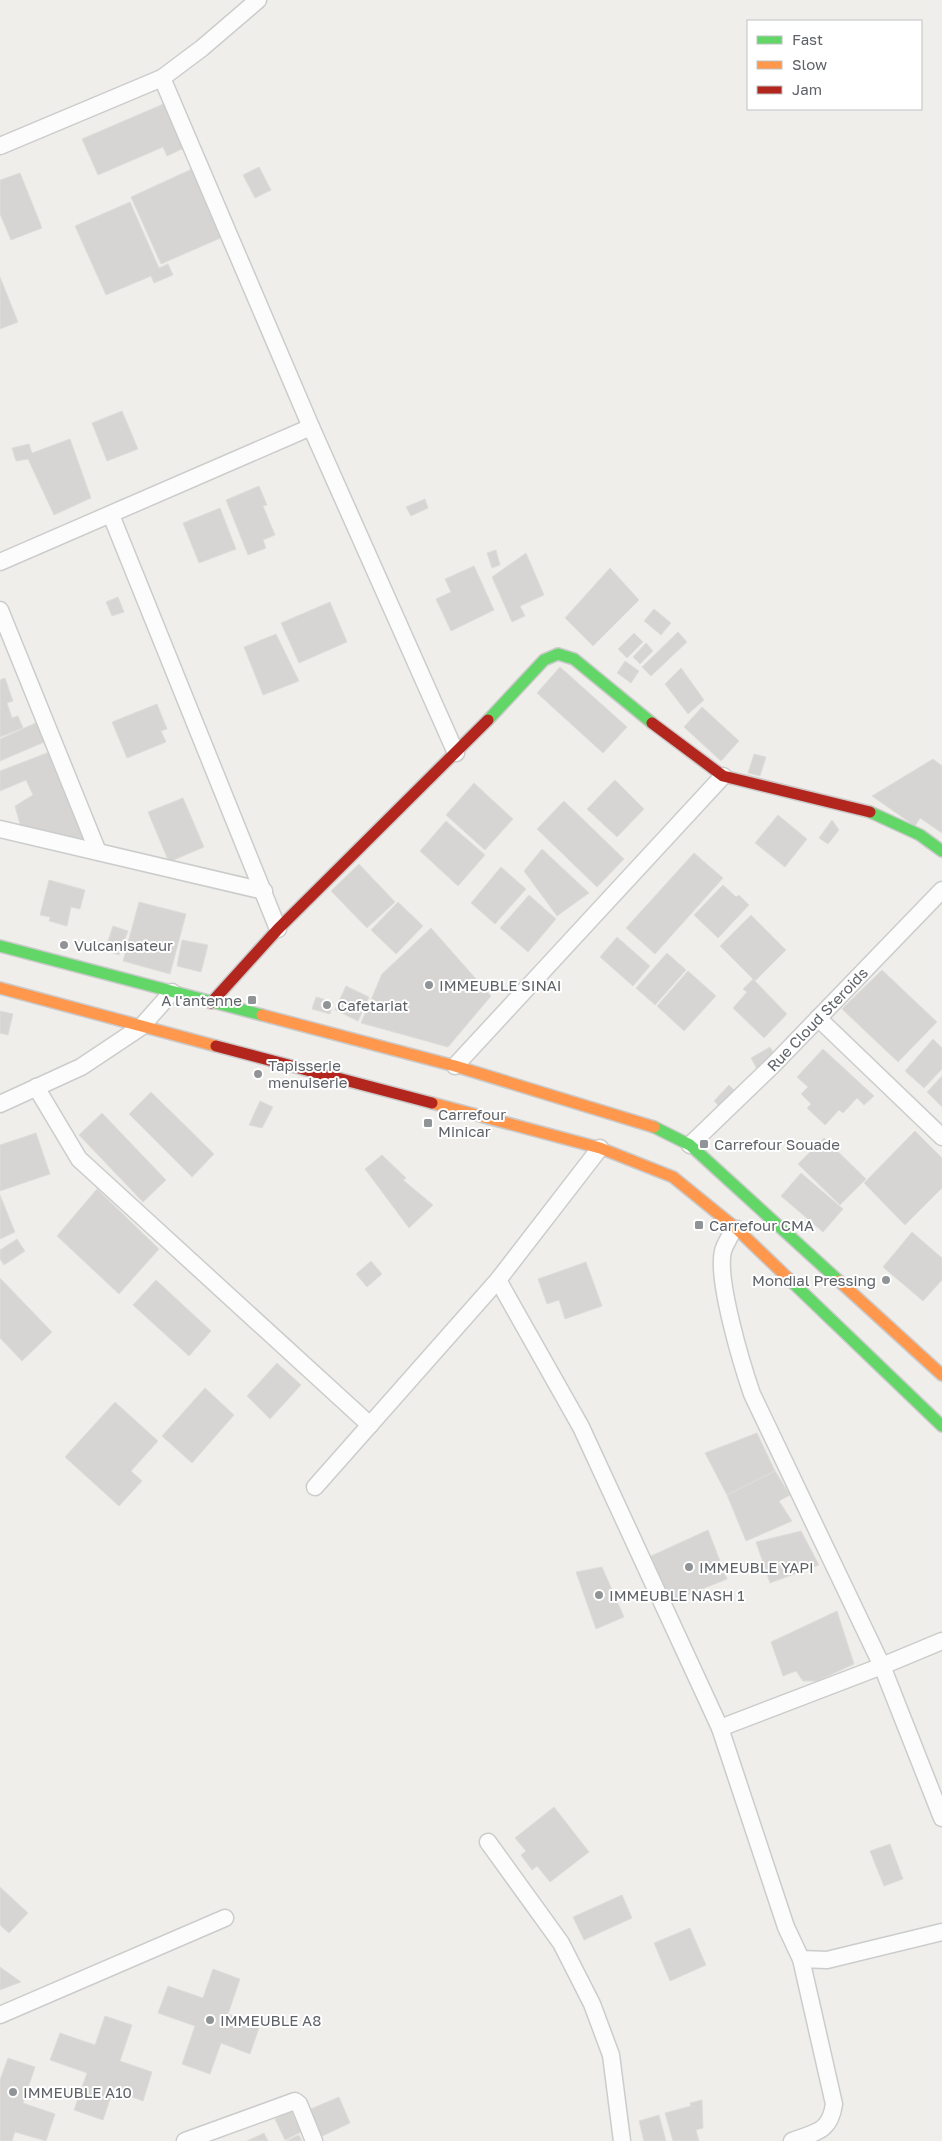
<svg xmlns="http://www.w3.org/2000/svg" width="942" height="2141" viewBox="0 0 942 2141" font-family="'Golos Text',sans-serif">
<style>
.building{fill:#d6d5d3;stroke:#deddd9}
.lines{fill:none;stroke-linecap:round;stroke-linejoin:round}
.street-casing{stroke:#cbcccc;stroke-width:19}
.fast-casing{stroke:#cacacb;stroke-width:14}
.slow-casing{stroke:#cacacb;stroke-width:14}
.jam-casing{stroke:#cacacb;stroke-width:14}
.street{stroke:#fdfcfc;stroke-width:16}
.fast{stroke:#63d668;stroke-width:11}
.slow{stroke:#ff974d;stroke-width:11}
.jam{stroke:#b3261e;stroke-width:11}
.poi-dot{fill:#919496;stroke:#fff;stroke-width:2}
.labels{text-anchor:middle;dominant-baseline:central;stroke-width:4;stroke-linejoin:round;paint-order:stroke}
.poi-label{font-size:15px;fill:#5f6368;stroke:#fff;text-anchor:start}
.street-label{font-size:15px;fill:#5f6368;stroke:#fff}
</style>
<rect width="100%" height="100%" fill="#efeeea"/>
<!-- building -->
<g class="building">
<path d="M168,102L188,146L167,156L163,147L98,175L82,139Z"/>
<path d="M259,167L271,190L255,198L243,175Z"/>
<path d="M192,169L223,237L161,264L131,197Z"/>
<path d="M20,173L42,228L11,240L0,214V180Z"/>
<path d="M130,202L159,268L168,264L173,275L154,283L151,276L106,295L75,226Z"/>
<path d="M0,277L18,322L0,329Z"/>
<path d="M122,411L138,449L107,461L92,423Z"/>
<path d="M70,439L91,498L54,515L28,459L16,461L12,448L29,444L32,453Z"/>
<path d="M259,486L267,505L263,506L275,535L263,540L266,548L248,555L226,500Z"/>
<path d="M425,499L428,508L411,516L406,507Z"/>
<path d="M220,508L236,549L199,563L183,523Z"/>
<path d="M496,550L500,565L492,568L487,553Z"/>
<path d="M526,553L544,595L520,606L525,616L512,622L492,577Z"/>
<path d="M474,566L494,610L451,631L436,599L451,592L445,579Z"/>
<path d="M610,568L639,600L593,646L565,618Z"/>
<path d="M118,597L124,612L112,616L106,602Z"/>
<path d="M330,602L347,642L299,663L281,623Z"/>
<path d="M654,609L671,623L661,635L644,621Z"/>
<path d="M678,632L687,642L651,676L642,667Z"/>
<path d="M634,633L643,642L627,658L618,649Z"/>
<path d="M276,634L299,681L263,695L244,647Z"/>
<path d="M646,643L653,651L640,664L633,657Z"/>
<path d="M625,661L639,671L631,683L617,673Z"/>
<path d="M560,667L627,727L603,753L537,693Z"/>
<path d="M681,668L704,700L688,714L665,684Z"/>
<path d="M5,678L13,701L7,703L12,718L18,716L23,728L0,737V680Z"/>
<path d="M157,704L167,729L161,731L166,742L127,758L112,722Z"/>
<path d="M702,707L739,741L721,761L684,727Z"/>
<path d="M40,721L49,740L0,761V739Z"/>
<path d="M52,751L89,845L21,828L15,806L33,795L26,780L0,791V771Z"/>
<path d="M754,754L766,757L760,776L748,773Z"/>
<path d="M933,759L942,766V833L920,818L915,826L872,796Z"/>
<path d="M615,780L644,809L617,837L587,809Z"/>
<path d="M474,783L513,819L485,850L446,815Z"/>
<path d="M183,798L204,847L169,862L148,812Z"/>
<path d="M564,801L624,859L597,887L537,829Z"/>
<path d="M778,815L807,839L785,867L755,843Z"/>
<path d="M832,820L839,830L828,844L819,838Z"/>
<path d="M446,821L485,855L458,886L420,851Z"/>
<path d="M542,849L589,893L557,916L524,871Z"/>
<path d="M694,853L723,878L655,954L626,928Z"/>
<path d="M359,864L395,902L367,928L331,891Z"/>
<path d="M501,867L526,889L495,924L471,903Z"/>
<path d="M49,880L85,890L80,909L71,907L67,926L49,921L50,917L40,915Z"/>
<path d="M723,885L736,897L739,895L749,905L718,938L694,915Z"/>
<path d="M529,895L556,919L528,952L500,928Z"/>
<path d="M139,902L186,914L170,974L123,961Z"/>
<path d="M398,902L423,926L396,954L371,930Z"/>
<path d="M751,915L786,950L755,981L720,946Z"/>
<path d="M113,926L128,931L119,955L105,950Z"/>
<path d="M431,928L491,996L448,1047L361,1023L382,974Z"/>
<path d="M617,937L650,966L633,986L600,957Z"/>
<path d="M182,940L208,945L201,972L177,966Z"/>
<path d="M667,953L686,970L655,1005L636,988Z"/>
<path d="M882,970L937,1022L898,1062L842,1009Z"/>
<path d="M688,971L716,996L684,1031L657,1006Z"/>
<path d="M753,979L787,1014L764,1038L733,1008L747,992L743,989Z"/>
<path d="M346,986L369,997L358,1021L335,1010Z"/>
<path d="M316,997L333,1002L330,1014L312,1009Z"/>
<path d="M0,1011L13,1014L8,1035L0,1033Z"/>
<path d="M933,1039L942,1048V1069L924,1088L905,1071Z"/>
<path d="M770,1047L776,1057L757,1069L751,1058Z"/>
<path d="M823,1049L874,1096L864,1105L857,1098L843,1113L839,1110L825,1125L807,1108L811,1104L801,1094L808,1087L797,1077Z"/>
<path d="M942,1076V1107L927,1092Z"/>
<path d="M729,1085L738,1094L722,1109L714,1101Z"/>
<path d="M151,1092L214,1154L192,1177L129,1114Z"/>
<path d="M260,1101L273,1107L262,1128L249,1125Z"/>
<path d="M102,1113L166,1180L143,1202L79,1135Z"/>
<path d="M915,1131L942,1158V1188L905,1225L864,1183Z"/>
<path d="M36,1133L50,1174L0,1191V1145Z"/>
<path d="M824,1138L866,1179L840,1205L798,1164Z"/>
<path d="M382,1155L406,1178L403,1180L433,1205L409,1228L365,1169Z"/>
<path d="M801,1173L843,1209L823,1232L781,1196Z"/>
<path d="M97,1189L159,1249L119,1294L57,1236Z"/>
<path d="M0,1195L15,1232L0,1239Z"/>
<path d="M912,1232L942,1258V1280L923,1301L883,1267Z"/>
<path d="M17,1239L25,1251L4,1265L0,1259V1250Z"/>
<path d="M371,1261L382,1274L367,1287L356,1274Z"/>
<path d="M586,1262L602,1306L565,1319L559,1300L547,1304L538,1279Z"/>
<path d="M0,1278L52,1332L22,1361L0,1338Z"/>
<path d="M156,1280L211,1331L189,1356L133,1305Z"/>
<path d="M277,1363L301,1385L270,1419L247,1396Z"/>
<path d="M205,1388L234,1415L192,1463L162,1436Z"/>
<path d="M115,1402L158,1441L131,1471L142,1481L119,1506L65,1457Z"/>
<path d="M757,1433L775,1471L727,1495L705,1453Z"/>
<path d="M775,1471L790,1495L779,1501L792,1521L746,1541L727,1495Z"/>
<path d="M708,1530L727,1579L670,1602L651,1556Z"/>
<path d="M801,1531L819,1565L770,1583L756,1542Z"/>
<path d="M602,1567L624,1617L596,1629L576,1572Z"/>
<path d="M837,1611L854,1664L817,1681H803L796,1671L783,1676L771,1642Z"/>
<path d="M554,1807L589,1852L550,1882L537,1866L532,1870L521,1855L526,1851L515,1838Z"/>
<path d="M890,1844L903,1879L884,1886L870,1851Z"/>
<path d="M0,1887L28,1913L9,1933L0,1925Z"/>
<path d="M622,1895L632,1918L584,1940L573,1917Z"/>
<path d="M690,1928L706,1965L670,1981L654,1943Z"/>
<path d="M0,1967L21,1982L0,1990Z"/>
<path d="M213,1969L240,1979L228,2014L260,2025L250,2054L221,2043L210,2074L182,2064L195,2026L158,2013L168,1986L203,1998Z"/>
<path d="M105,2016L132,2025L120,2061L152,2072L143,2101L113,2090L103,2120L74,2110L87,2073L50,2060L60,2033L95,2045Z"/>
<path d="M8,2058L35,2067L23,2103L55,2114L46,2141L15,2132L12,2141H0V2080Z"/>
<path d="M339,2097L350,2123L318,2138L306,2111Z"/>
<path d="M702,2100L703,2128L696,2130L699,2141H673L665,2113L691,2106L690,2103Z"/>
<path d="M291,2111L301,2132L285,2140L275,2119Z"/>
<path d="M659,2115L666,2141H644L639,2121Z"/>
<path d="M264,2133L268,2141H247Z"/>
<path d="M299,2135L302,2141H286Z"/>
</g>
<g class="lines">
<!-- street casing -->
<g class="street-casing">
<g id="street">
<path d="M162,78L311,427L456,753"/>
<path d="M0,146L162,78L202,48L258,0"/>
<path d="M111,515L278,929"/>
<path d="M0,562L311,427"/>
<path d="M0,610L98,852"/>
<path d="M0,829L264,891"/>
<path d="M818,1018L942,1137"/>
<path d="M455,1066L723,776"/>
<path d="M36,1087L79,1159L370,1425"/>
<path d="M0,1104L81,1067L141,1027L172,992"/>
<path d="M690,1145L774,1064L942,890"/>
<path d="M737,1229L733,1230C730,1237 725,1244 723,1251C716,1279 742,1365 752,1394L882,1666L942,1818"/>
<path d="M498,1280L581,1427L720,1728L786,1927L801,1959L827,1960L942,1932"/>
<path d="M315,1487L498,1280L600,1148"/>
<path d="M720,1728L882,1666L942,1641"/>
<path d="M488,1842L561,1943L592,2004L611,2055L622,2141"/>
<path d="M0,2015L225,1918"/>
<path d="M185,2141L295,2101L299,2104L314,2141"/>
<path d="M792,2141C816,2132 830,2132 834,2104L801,1959"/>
</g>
</g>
<!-- fast casing -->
<g class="fast-casing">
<g id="fast">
<path d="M488,720L544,660L558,654L574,659L652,723"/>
<path d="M870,812L920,835L942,851"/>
<path d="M0,946L262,1015"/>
<path d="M654,1127L690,1145L839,1281"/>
<path d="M792,1282L942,1426"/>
</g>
</g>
<!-- slow casing -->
<g class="slow-casing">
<g id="slow">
<path d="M0,988L216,1046"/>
<path d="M262,1015L455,1066L654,1127"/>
<path d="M432,1103L600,1148L673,1177L737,1229L792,1282"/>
<path d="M839,1281L942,1375"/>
</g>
</g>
<!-- jam casing -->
<g class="jam-casing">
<g id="jam">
<path d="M652,723L723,776L870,812"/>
<path d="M211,1003L278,929L488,720"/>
<path d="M216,1046L432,1103"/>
</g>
</g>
<!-- street -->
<use href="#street" class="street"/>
<!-- fast -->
<use href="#fast" class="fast"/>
<!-- slow -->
<use href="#slow" class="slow"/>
<!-- jam -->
<use href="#jam" class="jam"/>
</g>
<!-- markers -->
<g class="poi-dot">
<circle cx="64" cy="945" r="5"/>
<circle cx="429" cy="985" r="5"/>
<rect x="247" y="995" width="10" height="10" rx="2.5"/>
<circle cx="327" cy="1005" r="5"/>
<circle cx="258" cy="1074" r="5"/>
<rect x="423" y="1118" width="10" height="10" rx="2.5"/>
<rect x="699" y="1139" width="10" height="10" rx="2.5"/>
<rect x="694" y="1220" width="10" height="10" rx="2.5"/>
<circle cx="886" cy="1280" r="5"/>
<circle cx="689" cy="1567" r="5"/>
<circle cx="599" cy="1595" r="5"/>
<circle cx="210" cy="2020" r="5"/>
<circle cx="13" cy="2092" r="5"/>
</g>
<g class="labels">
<!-- poi labels -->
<g class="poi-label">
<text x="74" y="945">Vulcanisateur</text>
<text x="439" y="985">IMMEUBLE SINAI</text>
<text x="242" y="1000" text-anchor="end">A l'antenne</text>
<text x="337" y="1005">Cafetariat</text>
<text x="268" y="1065">Tapisserie<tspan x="268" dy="17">menuiserie</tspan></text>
<text x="438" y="1114">Carrefour<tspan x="438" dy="17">Minicar</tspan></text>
<text x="714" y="1144">Carrefour Souade</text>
<text x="709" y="1225">Carrefour CMA</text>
<text x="876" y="1280" text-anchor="end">Mondial Pressing</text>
<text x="699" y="1567">IMMEUBLE YAPI</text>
<text x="609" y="1595">IMMEUBLE NASH 1</text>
<text x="220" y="2020">IMMEUBLE A8</text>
<text x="23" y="2092">IMMEUBLE A10</text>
</g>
<!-- street labels -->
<g class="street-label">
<text transform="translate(817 1019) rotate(-46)">Rue Cloud Steroids</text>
</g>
</g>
<!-- legend -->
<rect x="747" y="20" width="175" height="90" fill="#ffffff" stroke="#bfc1c3"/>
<rect x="757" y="36" width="25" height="8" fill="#63d668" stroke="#bfc1c3"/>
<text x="792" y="45" font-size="15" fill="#5f6368">Fast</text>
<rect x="757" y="61" width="25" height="8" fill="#ff974d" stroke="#bfc1c3"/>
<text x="792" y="70" font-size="15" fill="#5f6368">Slow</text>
<rect x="757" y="86" width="25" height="8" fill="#b3261e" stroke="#bfc1c3"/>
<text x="792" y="95" font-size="15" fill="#5f6368">Jam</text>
</svg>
